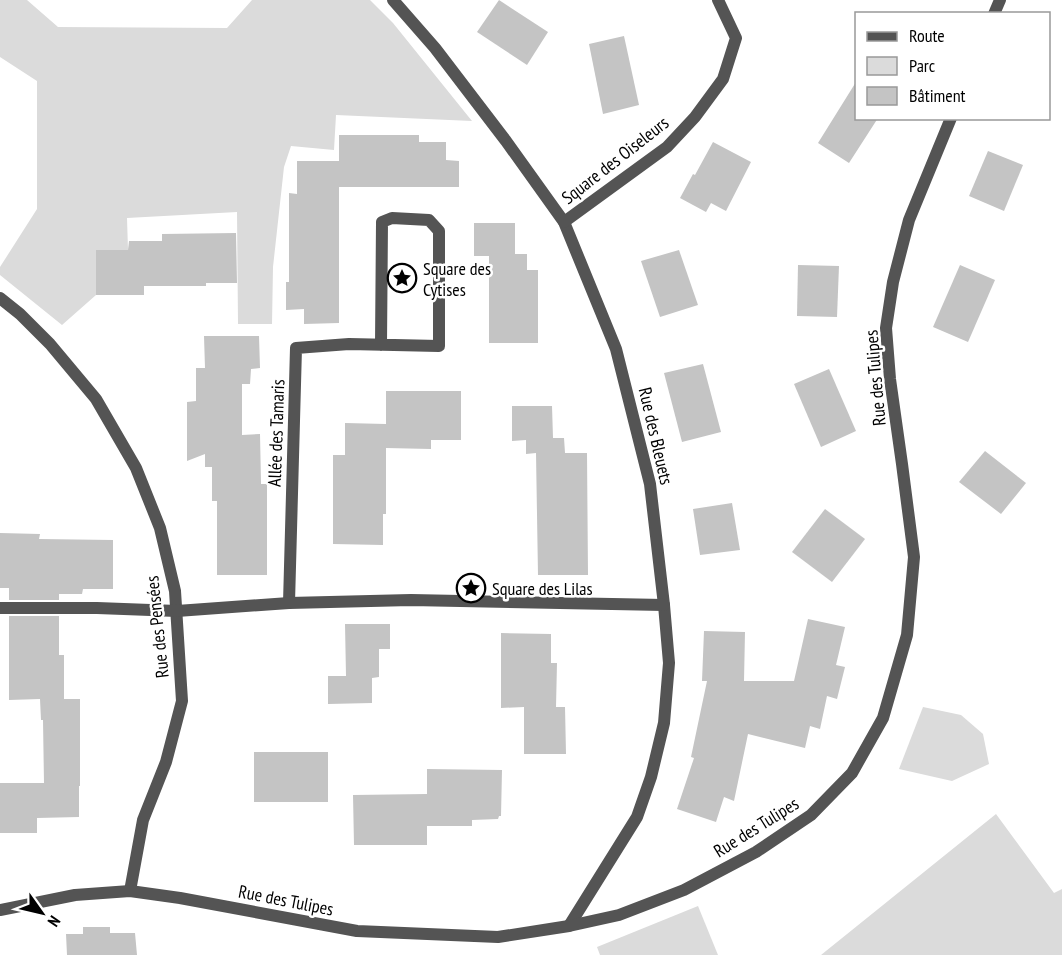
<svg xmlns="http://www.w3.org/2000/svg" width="1062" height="955" viewBox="0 0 1062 955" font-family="'PT Sans Narrow',sans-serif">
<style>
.green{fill:#dbdbdb}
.building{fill:#c4c4c4}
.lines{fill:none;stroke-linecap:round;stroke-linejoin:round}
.minor{stroke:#545454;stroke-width:12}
.labels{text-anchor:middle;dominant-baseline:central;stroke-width:5;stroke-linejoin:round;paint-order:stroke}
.street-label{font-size:18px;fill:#000;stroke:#fff}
.poi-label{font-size:18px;fill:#000;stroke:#fff;text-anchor:start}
</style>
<rect width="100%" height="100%" fill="#fff"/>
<!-- green -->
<g class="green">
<path d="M0,0H27L58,27L227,28L252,0H370L393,23L472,121L336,115L334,150L291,146L284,167L273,267L272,324H238L237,212L127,218L128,250H96V295L62,325L0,275V267L37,209V81L0,57Z"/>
<path d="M923,707L961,715L983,734L989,764L952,781L899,769Z"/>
<path d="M996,814L1054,893L1062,889V955H821Z"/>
<path d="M698,906L718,955H600L597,947Z"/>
</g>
<!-- building -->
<g class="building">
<path d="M499,0L548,32L527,65L477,32Z"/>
<path d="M624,36L639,105L603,114L589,44Z"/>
<path d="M856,82V118H878L849,163L818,143Z"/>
<path d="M339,135H419V142H446V160L459,161V187H339V323L304,324V309L286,310V282H289V193L297,194V161H339Z"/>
<path d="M713,142L751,162L726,211L711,203L706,212L680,198L693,174L695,175Z"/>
<path d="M988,151L1023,165L1004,211L969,196Z"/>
<path d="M474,223H515V254H527V270H538V343H489V256H474Z"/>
<path d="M236,233L237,283H206V286H144V295H96V250H128L129,241H162V234Z"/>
<path d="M679,250L698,305L660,317L641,261Z"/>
<path d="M798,265L839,266L837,317L797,316Z"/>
<path d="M960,265L995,280L968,342L933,327Z"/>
<path d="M204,336H259L260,368L251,369L250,384H242V435L260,434L261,484H267V575H217V501H212V467H205V454L187,461V402L196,401V368H205Z"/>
<path d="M703,364L721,432L682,442L664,373Z"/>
<path d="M829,369L856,431L821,447L794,384Z"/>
<path d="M386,391H461V440H431V449L386,448V514H383V545L333,544V455H345V423L386,424Z"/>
<path d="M512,406H552L553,438H564L565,453H587L588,575H538L536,453L526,454V440L512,441Z"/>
<path d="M985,451L1026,483L1001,514L959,482Z"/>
<path d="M732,503L740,550L700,555L693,509Z"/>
<path d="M825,509L865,539L832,582L792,552Z"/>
<path d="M0,533L40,534L39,539L113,540V589H83L82,594H59V600H9V588H0Z"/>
<path d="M9,616H59V655H64V699H80V786H79V817L37,818V833H0V783H44L43,720H41L40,699L9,700Z"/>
<path d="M808,619L845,627L836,665L845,667L837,699L827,696L820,729L810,726L805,748L748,734L734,801L724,797L716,822L677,809L694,758L691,757L707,681H702L704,631L745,632L744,681H794Z"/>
<path d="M345,624H390V649H379V677L372,678V703L328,704V676H346Z"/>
<path d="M501,633L551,634V663H557L556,707H565L566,754H524V707L501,708Z"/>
<rect x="254" y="752" width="74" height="50"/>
<path d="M427,769L502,770L501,816H499L498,819L472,820V826H427V845H354L353,795L427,794Z"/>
<path d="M83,927H110V933H135L137,955H67L66,934H83Z"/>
</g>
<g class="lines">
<!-- minor -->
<g class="minor">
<path d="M393,0L435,48L506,141L564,222L616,349L650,484L664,605L669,663L664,723L651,777L637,817L569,926"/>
<path d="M994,14L1000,0"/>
<path d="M564,222L667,147L695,117L723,79L736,38L718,0"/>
<path d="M0,298L20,314L50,344L96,399L136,468L160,528L175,591L182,701L166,762L143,820L130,891"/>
<path d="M289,603L296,348L349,344L439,346V231L429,220L392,218L382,222L381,345"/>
<path d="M0,608H97L177,611L289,603L411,600L664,605"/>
<path d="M0,910L75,895L130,891L180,898L357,931L498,937L569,926L619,915L684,890L756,852L811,815L852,773L883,718L907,635L914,557L902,464L890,379L886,328L893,282L909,220L951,118"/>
</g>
</g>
<!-- icons -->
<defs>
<g id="sight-ring" transform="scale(1.5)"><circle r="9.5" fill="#fff" stroke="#000" stroke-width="1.5"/><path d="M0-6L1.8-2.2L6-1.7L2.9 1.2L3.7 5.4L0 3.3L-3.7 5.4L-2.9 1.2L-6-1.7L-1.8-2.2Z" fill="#000"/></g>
</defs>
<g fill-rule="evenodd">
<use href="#sight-ring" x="402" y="278"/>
<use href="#sight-ring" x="471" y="588"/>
</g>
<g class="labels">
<!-- street labels -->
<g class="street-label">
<text transform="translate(615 160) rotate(-38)">Square des Oiseleurs</text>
<text transform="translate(875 378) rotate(-95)">Rue des Tulipes</text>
<text transform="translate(276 433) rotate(-88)">Allée des Tamaris</text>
<text transform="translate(656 436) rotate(77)">Rue des Bleuets</text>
<text transform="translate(157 627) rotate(-96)">Rue des Pensées</text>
<text transform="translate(756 827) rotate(-32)">Rue des Tulipes</text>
<text transform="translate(286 900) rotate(11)">Rue des Tulipes</text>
</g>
<!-- poi labels -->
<g class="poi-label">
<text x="423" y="268">Square des<tspan x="423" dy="21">Cytises</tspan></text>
<text x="492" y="588">Square des Lilas</text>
</g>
</g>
<!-- legend -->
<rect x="855" y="12" width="195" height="108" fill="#ffffff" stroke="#999999" stroke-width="1.5"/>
<rect x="867" y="32" width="30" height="9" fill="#545454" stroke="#999999" stroke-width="1.5"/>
<text x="909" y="42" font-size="18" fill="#000000">Route</text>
<rect x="867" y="57" width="30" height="18" fill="#dbdbdb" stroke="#999999" stroke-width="1.5"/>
<text x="909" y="72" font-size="18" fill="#000000">Parc</text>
<rect x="867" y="87" width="30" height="18" fill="#c4c4c4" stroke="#999999" stroke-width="1.5"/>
<text x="909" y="102" font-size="18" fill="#000000">Bâtiment</text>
<!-- north arrow -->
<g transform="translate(42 913) rotate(124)" stroke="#ffffff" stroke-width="4.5" paint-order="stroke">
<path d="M0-4.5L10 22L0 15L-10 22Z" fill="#000000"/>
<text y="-9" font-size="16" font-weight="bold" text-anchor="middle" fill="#000000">N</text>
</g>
</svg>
